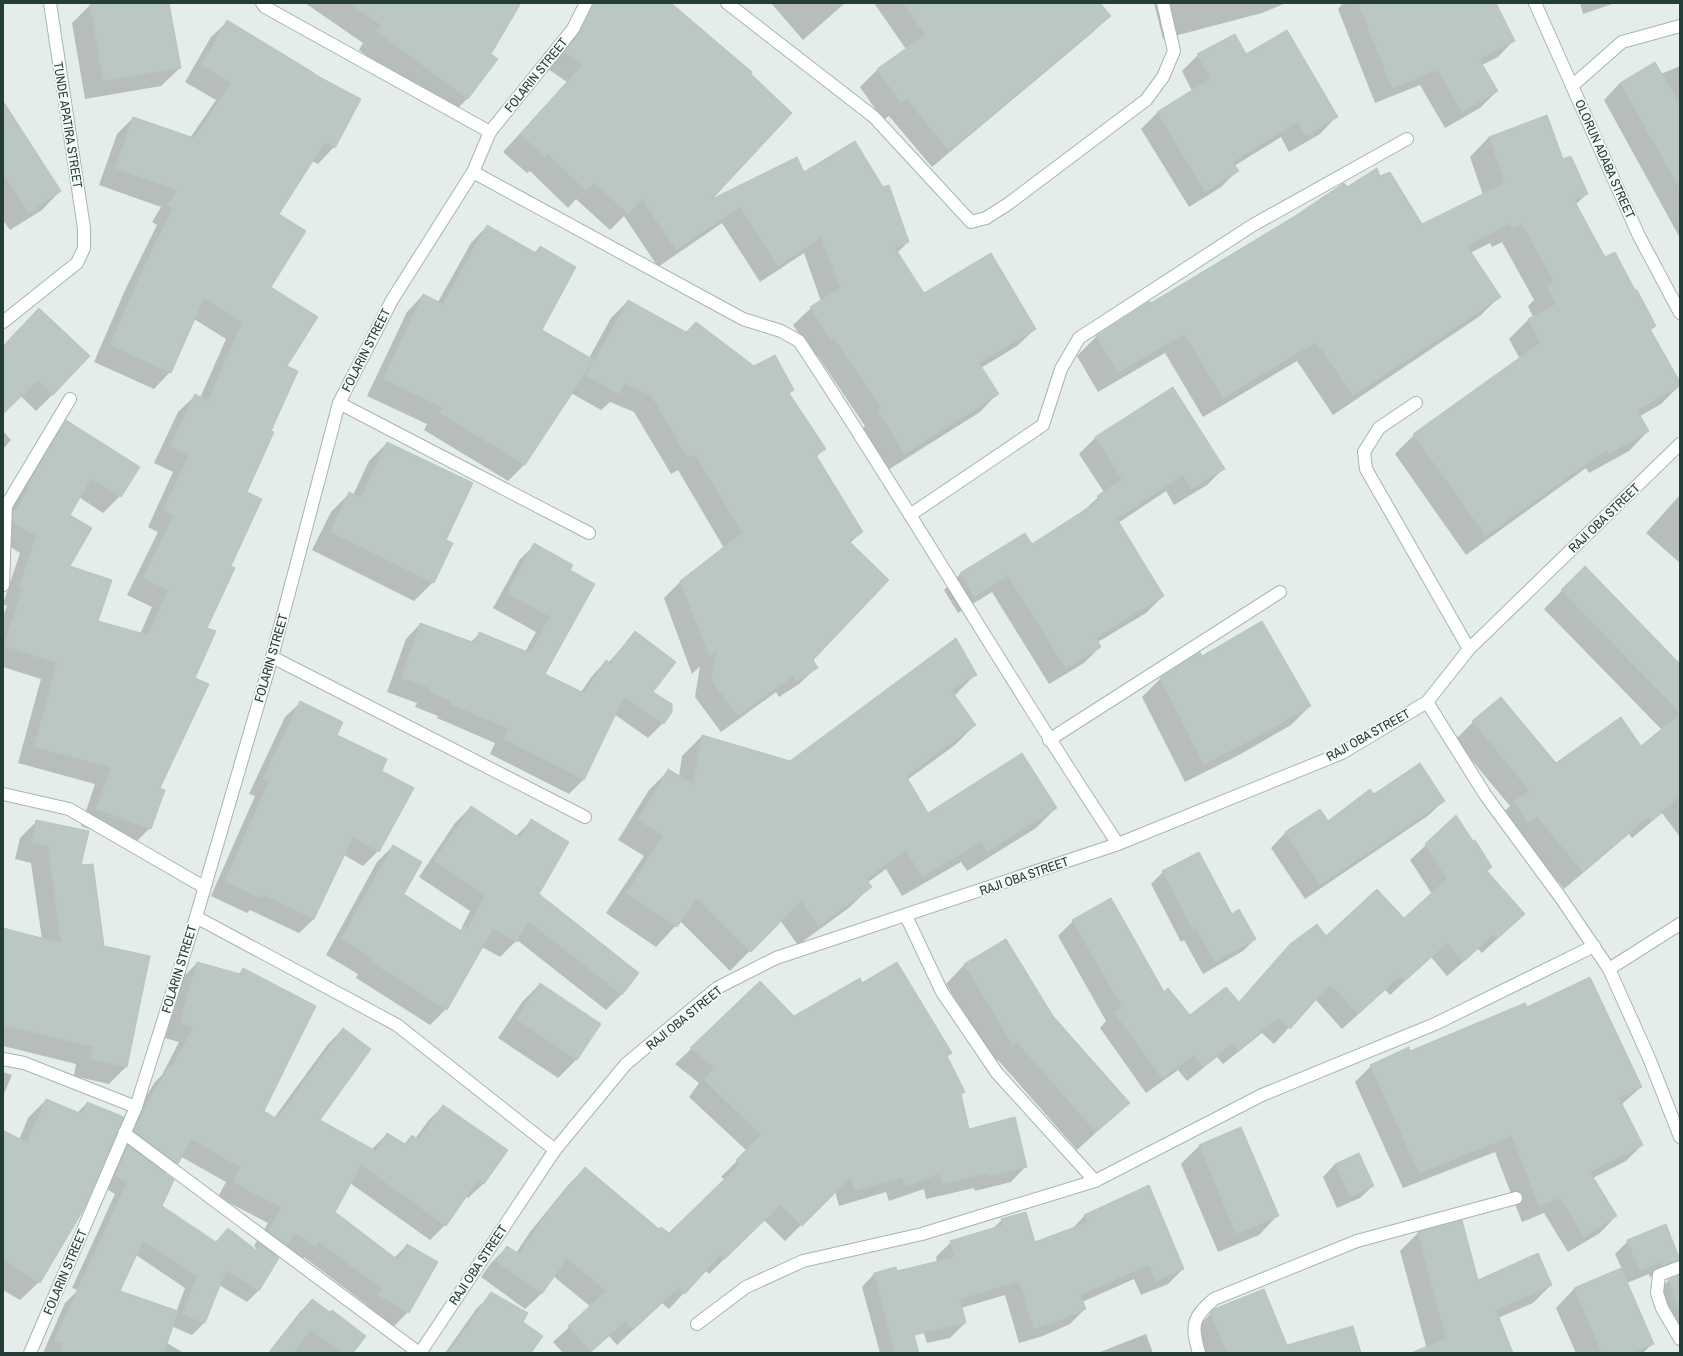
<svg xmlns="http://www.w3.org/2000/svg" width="1683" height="1356" viewBox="0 0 1683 1356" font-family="'Archivo Narrow',sans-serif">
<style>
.shadow{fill:#0003;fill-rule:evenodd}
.building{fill:#bac7c2;stroke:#b7c6c0}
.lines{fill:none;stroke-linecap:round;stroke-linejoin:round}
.service-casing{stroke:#a7b5b0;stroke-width:14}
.minor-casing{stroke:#a7b5b0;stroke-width:14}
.service{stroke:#fff;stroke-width:12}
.minor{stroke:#fff;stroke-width:12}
.labels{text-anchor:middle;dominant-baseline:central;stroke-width:3.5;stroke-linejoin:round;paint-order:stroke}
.street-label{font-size:13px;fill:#253d38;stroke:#f5f9f7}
</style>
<rect width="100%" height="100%" fill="#e4ede9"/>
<!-- shadow -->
<g class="shadow">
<path d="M102,3H168L180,68L161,86L85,99L72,23L90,5Z"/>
<path d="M305,3H520L489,54L496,59L467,99L449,117L359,50L363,43Z"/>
<path d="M588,3H669L708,202L804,173L908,242L897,253L923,294L1035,329L1017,346L981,368L997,394L980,412L888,470L862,429L865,426L817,355L814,357L793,325L811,308L821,301L804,253L760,282L722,223L658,267L624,216L610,230L576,199L568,208L530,171L527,173L503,152L567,82L548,69Z"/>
<path d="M771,3H845L803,40Z"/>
<path d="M874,3H1099L1109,16L1092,33L932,167L889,116L883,120L860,87L877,70L906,49Z"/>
<path d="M1154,3H1286L1262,13L1163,39Z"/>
<path d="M1343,3H1487L1514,40L1498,57L1482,65L1497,91L1480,108L1445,128L1420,85L1375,103L1338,9Z"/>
<path d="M1580,3H1615L1583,14Z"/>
<path d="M228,21L334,147L318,164L312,161L277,214L270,287L285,367L270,431L246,493L230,567L206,628L194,678L158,789L150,828L133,845L81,826L95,784L18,763L41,679L3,667V616L7,606L3,604L20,553L3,542V521L51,439L68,422L120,496L103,513L79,497L69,515V566L97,621L140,634L152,607L127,595L158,532L148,527L173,472L154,463L178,412L195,396L200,398L226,339L194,319L170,372L154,389L94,362L126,288L157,225L152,222L161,207L99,185L117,134L133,118L190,138L216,100L185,82L211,37Z"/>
<path d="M1198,55H1246L1336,117L1320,134L1289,152L1281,137L1234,166L1237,171L1221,187L1189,207L1141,129L1157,113L1192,91L1182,71Z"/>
<path d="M1680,66V238L1604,100L1620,83L1661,74Z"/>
<path d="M3,115L60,191L42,210L10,230L3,220Z"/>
<path d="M1546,117L1562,161L1587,194L1575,205L1605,258L1655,326L1650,331L1680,385L1661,404L1640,416L1648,431L1629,451L1589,473L1586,468L1466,555L1395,454L1414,435L1520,359L1509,339L1528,320L1533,317L1528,306L1534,300L1502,242L1492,247L1490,243L1470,253L1499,297L1480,316L1333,415L1297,361L1203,417L1165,353L1098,392L1077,356L1096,337L1150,302L1151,304L1346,188L1380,177L1422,226L1483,195L1470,157L1489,137Z"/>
<path d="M487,226L534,253L540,247L541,330L589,358L611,318L628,301L686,333L754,367L793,390L789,394L825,448L816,457L862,532L850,543L812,660L816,668L799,684L779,697L776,692L721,732L695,697L700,666L692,674L664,598L681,581L724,548L678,470L671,474L634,412L610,402L601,410L571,393L524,465L508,481L424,430L427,424L367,396L407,312L423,295L438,302L471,243Z"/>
<path d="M22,326L53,394L36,411L21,396L3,413V347Z"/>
<path d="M3,431L11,440L3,449Z"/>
<path d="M1096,437L1223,469L1207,485L1174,505L1166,491L1118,523L1163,596L1146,613L1098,642L1100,647L1084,663L1049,684L992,592L958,613L944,590L960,574L1025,534L1031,545L1081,513L1104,492L1079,454Z"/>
<path d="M387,443L445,540L433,582L414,601L312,550L331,512L349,494L353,495L369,461Z"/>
<path d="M1680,495V563L1646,533Z"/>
<path d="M535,545L569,571L544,674L581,692L592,676L606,661L608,663L636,632L651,692L671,712L663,723L648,738L614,714L583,780L569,794L490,754L495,743L437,718L438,716L415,707L417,703L387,692L406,639L420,624L471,642L480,633L525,652L536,632L493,608L520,559Z"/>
<path d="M1585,567L1680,665V837L1662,813L1632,838L1629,834L1564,889L1519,834L1510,840L1497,819L1510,806L1455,740L1473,722L1501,698L1556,764L1641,748L1662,730L1544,609Z"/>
<path d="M1201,657L1310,706L1291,725L1239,755L1185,782L1142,697L1160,679Z"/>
<path d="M975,675L954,696L975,725L955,745L907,780L927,815L1056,808L1036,828L967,871L961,862L902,896L886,869L867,883L870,887L850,907L798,945L780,920L730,971L680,921L656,947L606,913L644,856L618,840L649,790L669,770L679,777L682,756L702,736L790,762Z"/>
<path d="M300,703L336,736L381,771L378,851L363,866L344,855L314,919L299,933L250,910L247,913L211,896L255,796L249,794L285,717Z"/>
<path d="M1374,796L1444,800L1429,815L1305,899L1271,848L1285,833L1319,811L1327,822Z"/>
<path d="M471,807L516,836L531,821L537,894L622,994L606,1010L517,940L500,957L482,947L446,1009L430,1025L356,978L358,974L326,955L377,862L393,846L403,894L460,931L470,911L419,877L455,823Z"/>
<path d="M37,821L80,867L104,947L126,1067L109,1084L74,1076L76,1064L3,1046V929L42,939L31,863L15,859L20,838Z"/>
<path d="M1426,845L1491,867L1487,872L1524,914L1482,953L1478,949L1447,976L1431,957L1390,995L1385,990L1342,1029L1315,999L1274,1044L1262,1033L1223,1064L1217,1057L1187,1081L1178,1070L1146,1093L1100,1028L1106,1021L1058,936L1073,921L1163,993L1190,1017L1236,1006L1326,937L1404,919L1432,894L1410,860Z"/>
<path d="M1163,872L1231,915L1255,939L1243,951L1203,974L1184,940L1181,942L1151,884Z"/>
<path d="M1006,940L1053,1017L1128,1103L1077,1150L998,1060L994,1063L946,984L964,965Z"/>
<path d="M197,963L238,975L244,969L263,1111L274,1118L328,1044L343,1029L318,1121L372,1149L387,1134L404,1145L412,1137L415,1139L428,1121L443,1106L484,1183L468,1198L465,1196L445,1225L430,1240L350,1183L334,1212L394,1258L407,1245L408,1312L393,1327L364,1311L367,1305L304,1257L300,1261L281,1249L274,1256L259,1290L247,1302L219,1285L204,1323L192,1335L171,1326L185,1288L136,1255L80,1292L184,1353H43L65,1303L78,1290L72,1288L115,1194L103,1187L116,1158L124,1150L119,1146L141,1105L155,1082L162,1075L179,1042L165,1038L182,978ZM180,1156L226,1182L218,1197L268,1223L254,1246L257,1249L255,1251L228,1229L215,1243L161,1206L165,1174L177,1163Z"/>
<path d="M540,984L600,1024L576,1060L558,1078L498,1038L522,1002Z"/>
<path d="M862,984L951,1053L946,1057L960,1095L968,1130L1026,1166L1011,1182L975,1191L974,1188L926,1199L924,1189L889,1201L886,1192L839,1206L835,1191L785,1241L764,1220L709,1274L705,1270L669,1309L662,1303L617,1345L609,1336L590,1353H563L553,1342L591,1307L553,1276L541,1294L525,1309L481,1277L491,1263L507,1247L516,1253L530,1232L569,1184L585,1169L659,1230L669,1235L725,1180L721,1177L747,1151L689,1097L699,1083L675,1064L691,1049L794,1017Z"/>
<path d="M1526,1008L1641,1087L1621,1105L1642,1145L1626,1161L1593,1178L1616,1216L1600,1233L1568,1252L1544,1213L1522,1222L1495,1152L1403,1188L1355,1082L1371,1066Z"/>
<path d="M3,1072L12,1075L3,1096Z"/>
<path d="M46,1100L77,1113L87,1103L39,1282L20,1300L3,1290V1131L19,1140L28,1118Z"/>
<path d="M1199,1146L1277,1216L1259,1235L1218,1252L1181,1164Z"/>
<path d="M1335,1164L1373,1186L1360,1198L1337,1208L1323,1177Z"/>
<path d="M1085,1215L1183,1269L1168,1284L1141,1295L1134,1279L1082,1302L1085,1309L1070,1324L1043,1336L1019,1343L1005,1295L961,1308L965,1323L950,1338L927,1343L911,1293L916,1334L913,1337L918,1353H880L862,1287L874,1274L896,1272L937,1262L936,1257L951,1242L992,1229L1002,1220L1034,1243L1072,1229Z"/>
<path d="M1461,1222L1477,1281L1551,1285L1533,1303L1498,1318L1512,1353H1428L1400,1251L1418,1233Z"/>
<path d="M1665,1225L1680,1259L1667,1272L1650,1277L1649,1274L1627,1283L1652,1344L1643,1353H1576L1556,1308L1574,1289L1622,1269L1615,1254L1628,1241Z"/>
<path d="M1680,1276V1334L1656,1293L1668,1281Z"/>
<path d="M492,1294L521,1322L530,1353H445L477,1308Z"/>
<path d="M312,1300L351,1353H268L300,1312Z"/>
<path d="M1214,1310L1286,1347L1359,1353H1202L1193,1332Z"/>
<path d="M1146,1334L1153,1353H1099L1100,1352Z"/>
</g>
<!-- building -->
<g class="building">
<path d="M90,3H169L181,68L103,81Z"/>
<path d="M349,3H521L491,54L498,59L468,99L376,31L381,25Z"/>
<path d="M593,3H671L752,72L751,74L792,113L712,199L797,157L804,172L855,141L883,187L889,185L909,242L895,248L924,293L991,253L1036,329L979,363L999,394L905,454L878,411L882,409L834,338L831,340L810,307L840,288L821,237L778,266L740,207L676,250L642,199L628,214L594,182L586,191L548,154L545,157L520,134L583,64L564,52L580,32Z"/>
<path d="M903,3H1100L1111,16L949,151L907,99L901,103L877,69L925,35Z"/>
<path d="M1358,3H1496L1515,41L1479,59L1498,91L1462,112L1437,70L1392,88Z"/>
<path d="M227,20L314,73V74L361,99L335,148L325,142L279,214L306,231L271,287L318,317L287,366L298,371L271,431L274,432L247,492L262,499L231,566L235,568L207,628L216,631L195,678L209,684L160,788L165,790L151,829L96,809L111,767L34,747L57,663L4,646L22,589L19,588L36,536L13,522V514L29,487L27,486L66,420L140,467L121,497L91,478L70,515L92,528L70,566L112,580L98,621L148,635L168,590L143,578L174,515L163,510L189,455L170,446L195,394L208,401L242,322L204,298L171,373L110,345L142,271L173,208L168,205L177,190L115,168L133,117L194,138L231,83L201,65Z"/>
<path d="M1287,30L1338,117L1306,136L1297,122L1233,162L1239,171L1205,192L1157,112L1210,79L1197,54L1235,34L1246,54Z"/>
<path d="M1655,62L1680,105V189L1620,83Z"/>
<path d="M3,101L61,191L29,213L3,173Z"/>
<path d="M1547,115L1563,159L1571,156L1588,194L1574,200L1605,257L1615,252L1635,290H1637L1656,326L1650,329L1680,382V386L1637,410L1649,431L1609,454L1606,450L1486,536L1413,434L1540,343L1528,319L1556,304L1547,286L1554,282L1522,224L1511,228L1509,224L1467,246L1501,297L1353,396L1316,342L1223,398L1184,334L1118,373L1096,336L1150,301L1151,303L1295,216L1344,183L1347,187L1377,168L1380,176L1390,172L1422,224L1505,183L1489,137Z"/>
<path d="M487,225L536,253L540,246L576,267L542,330L594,360L525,465L440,413L443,408L383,379L423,294L443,304Z"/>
<path d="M628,300L686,332L696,322L754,366L775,355L794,390L789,393L826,449L816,455L863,532L849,541L889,580L813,660L818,668L796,681L793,676L738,716L711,680L717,648L710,658L680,581L742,533L695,454L688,458L651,395L624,384L619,394L586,376Z"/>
<path d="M39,308L90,356L53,395L38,380L3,414V346Z"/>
<path d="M1173,387L1225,469L1191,489L1183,475L1117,519L1164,596L1096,638L1101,647L1066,669L1008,576L974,597L960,573L1025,533L1032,544L1100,500L1097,496L1122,479L1095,437Z"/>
<path d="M387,442L473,483L446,540L453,543L434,583L330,532L349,492L361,498Z"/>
<path d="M534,543L573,565L570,570L595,584L545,674L584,693L606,660L610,663L635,631L676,662L653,692L672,704V712L664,724L624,697L584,780L504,739L509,729L450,704L451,701L429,692L430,688L401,678L420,623L475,643L479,632L530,653L550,617L507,593Z"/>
<path d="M1585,566L1680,664V713L1561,590Z"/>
<path d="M1262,621L1311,706L1259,736L1204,764L1160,678L1200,652L1202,656Z"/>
<path d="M956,638L977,675L951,690L976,725L906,776L928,813L1022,753L1057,808L987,852L981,842L922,877L906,850L866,879L872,887L819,926L801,901L751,952L697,898L677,927L626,893L663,836L638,820L668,769L693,784L702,735L790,761Z"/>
<path d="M1501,697L1556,763L1621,717L1641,746L1680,714V796L1651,821L1648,817L1583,872L1537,817L1528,823L1514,801L1530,791L1472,721Z"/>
<path d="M300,701L343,722L337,735L387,759L382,771L414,788L379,852L353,837L314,919L264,895L262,899L225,881L269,781L263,779Z"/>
<path d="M1420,763L1445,801L1320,885L1285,832L1320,809L1328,821L1370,789L1374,794Z"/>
<path d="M471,806L520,838L531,819L569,842L539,894L639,973L622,995L528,921L517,942L493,929L447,1010L371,962L373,958L341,939L393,845L422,862L404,894L461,931L464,926L468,928L485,895L434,861Z"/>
<path d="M1456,815L1473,841L1475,840L1492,867L1487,871L1525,914L1497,939L1494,934L1463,962L1447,943L1405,981L1400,976L1358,1014L1330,984L1290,1029L1278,1018L1238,1050L1233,1043L1203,1067L1194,1055L1162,1078L1114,1012L1122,1007L1072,920L1111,898L1164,992L1168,988L1190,1015L1226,987L1239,1002L1290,944L1317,924L1326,936L1377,889L1404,918L1447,879L1425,844Z"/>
<path d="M36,820L89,831L81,865L93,864L104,946L150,956L127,1067L90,1059L93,1047L3,1025V928L61,943L48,846L32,842Z"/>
<path d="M1199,852L1232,914L1239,909L1256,939L1215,962L1196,928L1193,930L1162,871Z"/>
<path d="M1006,939L1053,1016L1130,1103L1096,1132L1017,1042L1013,1045L964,964Z"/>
<path d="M197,962L240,974L243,968L316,1006L264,1111L277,1119L343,1028L371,1049L320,1120L376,1151L387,1133L405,1144L412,1135L418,1140L443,1105L508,1150L484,1184L478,1180L446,1226L361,1165L335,1212L398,1260L407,1244L438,1262L409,1313L378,1295L382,1289L319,1242L316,1247L294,1233L287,1245L268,1231L282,1208L233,1182L240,1167L191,1139L178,1164L134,1131L152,1093H153L170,1065L172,1067L193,1027L180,1023Z"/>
<path d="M897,962L952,1053L947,1056L965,1092L961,1094L969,1129L1015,1117L1027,1167L990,1176L989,1173L942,1184L939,1174L905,1186L902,1177L855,1191L851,1177L802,1226L780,1205L725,1259L721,1254L685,1294L678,1288L633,1330L625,1321L591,1352L568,1326L606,1291L567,1258L542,1294L496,1261L507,1246L519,1254L545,1215L585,1167L659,1229L661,1227L669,1233L740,1164L736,1160L761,1135L704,1080L714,1067L690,1048L760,981L794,1016L860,978L862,983Z"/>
<path d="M1590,977L1642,1087L1619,1098L1643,1145L1590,1172L1617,1216L1584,1237L1560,1198L1539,1206L1512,1136L1419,1173L1370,1065L1409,1047L1410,1051L1525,1003L1527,1007Z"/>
<path d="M540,983L601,1024L577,1060L516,1019Z"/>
<path d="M46,1099L82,1114L87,1102L124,1117L84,1209L40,1283L3,1260V1130L27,1143Z"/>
<path d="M1241,1127L1279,1216L1236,1234L1199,1145Z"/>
<path d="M128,1145L174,1180L162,1206L216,1242L228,1228L256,1250L260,1244L279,1258L259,1291L226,1270L205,1323L182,1314L197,1276L143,1241L120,1291L178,1311L164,1353H61L63,1343L54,1341L127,1182L115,1175Z"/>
<path d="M1359,1153L1374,1186L1350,1197L1335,1164Z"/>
<path d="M1149,1185L1184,1269L1156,1281L1149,1265L1080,1295L1086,1309L1058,1321L1034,1329L1019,1281L960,1299L966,1323L914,1335L919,1353H895L874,1273L896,1267L897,1271L955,1257L950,1241L1003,1225L1001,1219L1026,1212L1035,1242L1088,1222L1084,1215Z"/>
<path d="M1462,1220L1478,1280L1538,1253L1552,1285L1496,1310L1513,1353H1411L1446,1338L1418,1232Z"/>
<path d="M1666,1224L1680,1260L1662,1266L1661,1262L1640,1271L1627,1240Z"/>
<path d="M1621,1268L1654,1344L1632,1353H1602L1574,1288Z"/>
<path d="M1680,1275V1307H1678L1668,1280Z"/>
<path d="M1264,1289L1287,1345L1353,1326L1361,1353H1227L1210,1313L1214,1309Z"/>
<path d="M491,1292L528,1313L523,1322L543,1336L531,1353H448Z"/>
<path d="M312,1299L330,1312L332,1310L366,1336L353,1353H342L311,1330L293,1353H269Z"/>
</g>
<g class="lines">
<!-- service casing -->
<g class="service-casing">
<g id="service">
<path d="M1416,403L1379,428L1364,452L1366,469L1469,649"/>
<path d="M1680,1267L1659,1275L1657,1293L1662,1308L1680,1339"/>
</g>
</g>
<!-- minor casing -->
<g class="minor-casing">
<g id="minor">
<path d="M262,3L265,7L490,132"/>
<path d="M727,3L874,117L971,222L986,218L1008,204L1146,100L1163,77L1174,51L1163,3"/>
<path d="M1535,3L1639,236L1680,313"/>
<path d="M1572,86L1622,42L1680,26"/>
<path d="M473,172L743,319L781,331L799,341C909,507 1008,679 1118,844"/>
<path d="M3,322L77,263L84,248V228L50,3"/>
<path d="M339,403L589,533"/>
<path d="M910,515L1043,425L1061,369L1079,338L1253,225L1407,139"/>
<path d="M3,585L6,506L70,399"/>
<path d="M272,657L585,817"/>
<path d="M1427,702L1486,796L1561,898L1609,969L1649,1058L1680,1137"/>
<path d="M1049,740L1280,592"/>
<path d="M3,794L69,809L204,887"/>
<path d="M906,916L942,992L997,1073L1095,1181"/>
<path d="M196,917L397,1025L555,1150"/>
<path d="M1609,969L1680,924"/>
<path d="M3,1059L24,1063L136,1107"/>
<path d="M124,1133L419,1353"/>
<path d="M697,1324L746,1287L803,1261L922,1234L1095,1181L1262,1095L1435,1024L1594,946"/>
<path d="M30,1353L136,1107L196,917L272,657L339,403L392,300L473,172L490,132L573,29L586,3"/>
<path d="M420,1353L555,1150L626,1064L717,988L776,958L1118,844L1342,753L1427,702L1469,649L1680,444"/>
<path d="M1199,1353C1191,1325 1192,1318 1214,1299L1357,1241L1516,1198"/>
</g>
</g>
<!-- service -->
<use href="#service" class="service"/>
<!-- minor -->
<use href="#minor" class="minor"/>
</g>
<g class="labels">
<!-- street labels -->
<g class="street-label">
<text transform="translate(536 75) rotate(-51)">FOLARIN STREET</text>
<text transform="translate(68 125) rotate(81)">TUNDE APATIRA STREET</text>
<text transform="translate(1605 159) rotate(66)">OLORUN ADABA STREET</text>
<text transform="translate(366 350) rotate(-63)">FOLARIN STREET</text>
<text transform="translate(1604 518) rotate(-44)">RAJI OBA STREET</text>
<text transform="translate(271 658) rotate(-74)">FOLARIN STREET</text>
<text transform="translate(1368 735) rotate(-29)">RAJI OBA STREET</text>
<text transform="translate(1024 876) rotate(-19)">RAJI OBA STREET</text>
<text transform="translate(179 969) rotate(-73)">FOLARIN STREET</text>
<text transform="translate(684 1018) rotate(-39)">RAJI OBA STREET</text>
<text transform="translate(478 1265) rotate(-56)">RAJI OBA STREET</text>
<text transform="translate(65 1272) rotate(-67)">FOLARIN STREET</text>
</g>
</g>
<!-- border -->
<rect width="1683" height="1356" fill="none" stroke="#253d38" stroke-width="8"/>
</svg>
